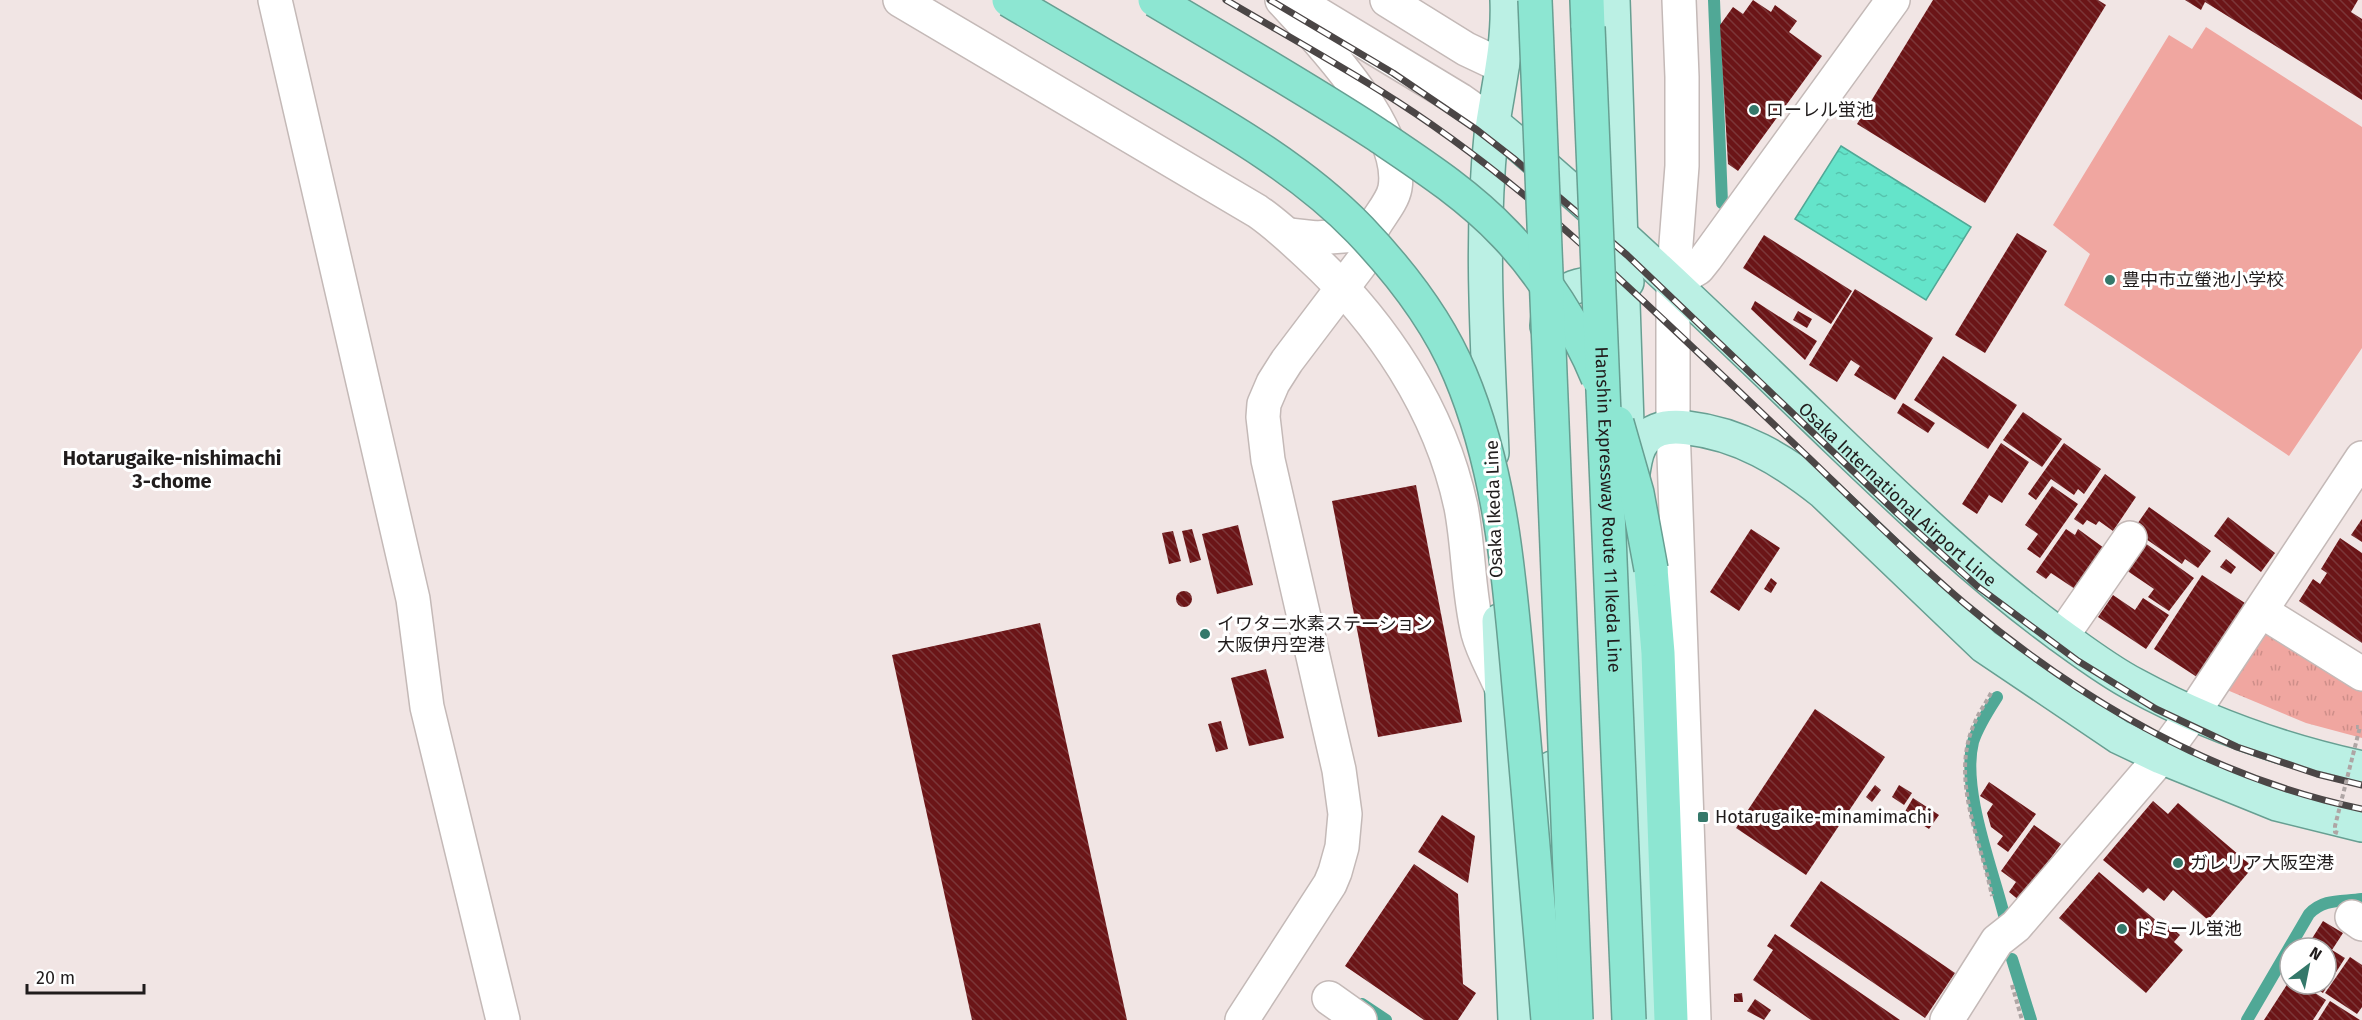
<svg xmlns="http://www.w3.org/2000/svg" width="2362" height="1020" viewBox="0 0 2362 1020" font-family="'Fira Sans','Noto Sans JP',sans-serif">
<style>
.grass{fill:url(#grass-tufts)}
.pitch{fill:#f0a6a0}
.water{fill:url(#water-ripples);stroke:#50a896;stroke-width:1.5}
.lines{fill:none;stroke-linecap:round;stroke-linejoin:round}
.stream{stroke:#50a896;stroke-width:12}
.building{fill:url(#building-back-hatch)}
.minor-casing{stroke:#c4b9b7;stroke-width:36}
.major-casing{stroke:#679f92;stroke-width:36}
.highway-casing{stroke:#679f92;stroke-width:36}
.path{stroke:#aea5a4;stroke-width:4;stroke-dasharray:4.5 3;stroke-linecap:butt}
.minor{stroke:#fff;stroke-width:33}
.major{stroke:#bbf0e4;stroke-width:33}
.highway{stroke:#8de6d2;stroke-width:33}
.rail-casing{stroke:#4b4646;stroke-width:7}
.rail{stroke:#fff;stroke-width:4.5;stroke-dasharray:14;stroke-linecap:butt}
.highway-bridge-casing{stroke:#679f92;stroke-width:36;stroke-linecap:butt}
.path-bridge{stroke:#aea5a4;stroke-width:4;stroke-dasharray:4.5 3;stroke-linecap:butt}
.highway-bridge{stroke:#8de6d2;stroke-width:33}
.poi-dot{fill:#34786a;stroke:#fff;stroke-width:2}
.labels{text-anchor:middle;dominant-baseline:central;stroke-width:6;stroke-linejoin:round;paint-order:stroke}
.poi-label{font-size:18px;fill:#201c1c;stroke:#fff;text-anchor:start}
.street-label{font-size:18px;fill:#201c1c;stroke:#fff}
.neighbourhood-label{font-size:20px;font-weight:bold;fill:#201c1c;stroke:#fff}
</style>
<defs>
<pattern id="grass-tufts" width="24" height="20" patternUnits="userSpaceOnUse" patternTransform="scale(1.5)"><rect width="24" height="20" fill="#f0a6a0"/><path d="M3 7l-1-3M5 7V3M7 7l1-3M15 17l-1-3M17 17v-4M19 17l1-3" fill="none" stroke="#ce8e89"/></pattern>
<pattern id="water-ripples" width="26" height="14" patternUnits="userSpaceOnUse" patternTransform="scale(1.5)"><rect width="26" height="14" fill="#64e4ca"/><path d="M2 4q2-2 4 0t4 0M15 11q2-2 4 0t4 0" fill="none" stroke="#56c3ad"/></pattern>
<pattern id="building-back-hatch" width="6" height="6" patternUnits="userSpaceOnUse" patternTransform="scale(1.5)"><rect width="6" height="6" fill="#6b1517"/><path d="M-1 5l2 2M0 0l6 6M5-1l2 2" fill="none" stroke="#7b3638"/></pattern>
</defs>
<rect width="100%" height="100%" fill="#f1e5e4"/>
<!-- grass -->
<path class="grass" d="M2263,629L2362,688V738L2306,723L2227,690Z"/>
<!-- pitch -->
<path class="pitch" d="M2206,27L2362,127V348L2289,456L2064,305L2090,254L2053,225L2169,35L2192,49Z"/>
<!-- water -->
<path class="water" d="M1841,146L1971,227L1926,300L1795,219Z"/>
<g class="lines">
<!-- stream -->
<g class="stream">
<path d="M1714,0L1722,203"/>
<path d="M1997,697C1988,711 1978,726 1973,742C1961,789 1992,867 2004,915"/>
<path d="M2012,959L2031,1020"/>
<path d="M1362,1004L1386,1020"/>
<path d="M2247,1020L2309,914C2324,898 2342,902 2362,899"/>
</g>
</g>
<!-- building -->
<g class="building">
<path d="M1753,0L1771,12L1775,5L1797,21L1789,32L1822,56L1738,171L1728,164L1720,25L1733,7L1743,14Z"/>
<path d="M1933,0H2098L2106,5L1985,203L1857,124Z"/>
<path d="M2185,0H2358L2351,12L2362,19V100L2205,2L2201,10Z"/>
<path d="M2017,233L2047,251L1985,353L1955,335Z"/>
<path d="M1764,235L1852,291L1831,324L1743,268Z"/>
<path d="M1855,289L1933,338L1895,400L1854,375L1860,366L1851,360L1837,382L1809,365Z"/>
<path d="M1755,301L1817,341L1805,360L1751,309Z"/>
<path d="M1798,311L1812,319L1807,328L1793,320Z"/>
<path d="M1943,356L2017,405L1988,449L1914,400Z"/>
<path d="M1903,403L1935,423L1928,433L1897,413Z"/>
<path d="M2023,412L2062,439L2042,467L2003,440Z"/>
<path d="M2001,443L2029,462L2002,503L1989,495L1977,514L1962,504Z"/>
<path d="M2064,443L2101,469L2084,494L2078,489L2074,495L2051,479L2036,500L2028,494Z"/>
<path d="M2105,474L2136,497L2113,531L2099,521L2096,525L2087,520L2083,525L2074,519Z"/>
<path d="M1416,485L1462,722L1378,737L1332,501Z"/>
<path d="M2052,486L2078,504L2040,558L2027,549L2038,534L2025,525Z"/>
<path d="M2149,507L2211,551L2198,568L2185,559L2182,564L2133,530Z"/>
<path d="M2228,517L2275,553L2261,572L2214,536Z"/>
<path d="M2362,519V542L2351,535Z"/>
<path d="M1238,525L1253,585L1217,594L1202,534Z"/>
<path d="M1192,529L1201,560L1190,563L1182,531Z"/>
<path d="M1751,529L1780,548L1739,611L1710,592Z"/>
<path d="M2066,529L2075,535L2078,529L2104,548L2075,589L2051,573L2046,579L2036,572Z"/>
<path d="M1173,531L1181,561L1169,564L1162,533Z"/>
<path d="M2340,538L2362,553V643L2299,601L2313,579L2320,584L2327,573L2321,569Z"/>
<path d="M2145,543L2194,578L2169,611L2148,597L2154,589L2126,570Z"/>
<path d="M2226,559L2236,567L2231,574L2220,567Z"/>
<path d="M2202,575L2248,605L2200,679L2154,649Z"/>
<path d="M1771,578L1777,583L1771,593L1764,589Z"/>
<circle cx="1184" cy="599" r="8"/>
<path d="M2113,595L2135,610L2143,598L2169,615L2146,649L2098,617Z"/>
<path d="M1040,623L1127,1020H972L892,655Z"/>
<path d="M1266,669L1284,738L1249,746L1231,678Z"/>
<path d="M1815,709L1885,757L1806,875L1736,828Z"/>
<path d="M1221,721L1228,749L1216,752L1208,724Z"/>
<path d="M1989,782L2036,814L2008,852L1997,844L2003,836L1991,827L1987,813L1993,804L1980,796Z"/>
<path d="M1875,785L1881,790L1872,802L1866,797Z"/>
<path d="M1899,785L1912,793L1904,805L1892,797Z"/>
<path d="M1913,798L1939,815L1929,829L1904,813Z"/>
<path d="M2153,801L2168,814L2178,803L2253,867L2208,920L2173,890L2164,901L2148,888L2143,893L2103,860Z"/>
<path d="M1442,815L1475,836L1468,883L1418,852Z"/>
<path d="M2034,825L2061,844L2020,901L2009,892L2016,882L2001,871Z"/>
<path d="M1414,864L1458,894L1463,984L1476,993L1458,1020H1424L1345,966Z"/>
<path d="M2099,872L2159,923L2162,919L2180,935L2174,942L2183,950L2146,993L2059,918Z"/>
<path d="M1821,881L1955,973L1925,1018L1790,926Z"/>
<path d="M2323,921L2343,933L2332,950L2345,958L2323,993L2309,984H2326V948H2306Z"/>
<path d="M1775,934L1900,1020H1811L1753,980L1773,950L1767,946Z"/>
<path d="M2350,957L2362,965V1007L2357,1014L2325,993Z"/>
<path d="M2290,980V984H2301L2326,1000L2313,1020H2264Z"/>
<path d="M1742,993L1743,1002H1734V994Z"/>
<path d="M1755,999L1771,1010L1764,1020L1747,1011Z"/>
<path d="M2330,1001L2360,1020H2318Z"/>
</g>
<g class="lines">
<!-- minor casing -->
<g class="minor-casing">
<g id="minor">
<path d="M275,0L413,599L427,707L503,1020"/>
<path d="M900,0L1257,211C1276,224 1292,239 1309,255C1382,322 1440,409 1461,507C1469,549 1468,592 1478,633C1483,652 1494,670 1501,687"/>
<path d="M1387,0L1466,49L1502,66"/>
<path d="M1679,0L1682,77V166L1673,283V426L1694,1020"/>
<path d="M1298,2L1460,100L1494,124"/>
<path d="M1289,235L1316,238L1370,234"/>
<path d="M1673,283L1698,268L1706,258L1893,0"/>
<path d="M2261,611L2362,674"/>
<path d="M2062,636L2130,538"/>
<path d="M2352,917L2362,924"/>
<path d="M1329,998L1360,1020"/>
<path d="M1242,1020L1330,884L1335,872L1342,847L1345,814L1339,770L1268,460L1263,417L1264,404L1273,383L1287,361L1371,250C1371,246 1369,240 1370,236C1372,223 1392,205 1395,188C1405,130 1319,40 1282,0"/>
<path d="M1947,1020L1997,941L2016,926L2161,757L2193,713L2362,458"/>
</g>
</g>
<!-- major casing -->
<g class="major-casing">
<g id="major">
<path d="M1613,0L1628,454"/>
<path id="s1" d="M1494,124C1613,223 1723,330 1834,437C1906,506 1977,574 2057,633C2082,651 2108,671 2135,685C2205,723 2284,751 2362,768"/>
<path d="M1547,326C1549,281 1592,282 1627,282"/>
<path d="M1492,453C1488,348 1480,241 1491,136C1497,91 1509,46 1507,0"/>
<path d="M1633,473C1635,461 1636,448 1645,439C1656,426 1673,426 1688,428C1740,434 1783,460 1823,492L1984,646L2119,737L2161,757L2277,804L2362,825"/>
<path d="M1630,511L1650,1020"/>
<path d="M1499,621L1515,1020"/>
<path d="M1548,899L1552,768"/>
</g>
</g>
<!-- highway casing -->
<g class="highway-casing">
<g id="highway">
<path d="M1587,0L1588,27"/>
<path d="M1651,569L1658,653L1671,1020"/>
</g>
</g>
<!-- path -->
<g class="path">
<path d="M1991,693C1986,703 1979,712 1975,722C1949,778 1981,840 1992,896"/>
<path d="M2012,985L2022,1020"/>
</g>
<!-- minor -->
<use href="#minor" class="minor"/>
<!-- major -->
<use href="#major" class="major"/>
<!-- highway -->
<use href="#highway" class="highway"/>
<!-- rail casing -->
<g class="rail-casing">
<g id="rail">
<path d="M1226,0C1277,30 1329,59 1379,90C1447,132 1511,182 1571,235C1652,307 1730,383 1809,458C1860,507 1910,557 1964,603C2080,700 2212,778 2362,809"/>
<path d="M1270,0L1393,73L1477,130L1513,158L1627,255L1898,514L1977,586L2078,661L2156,709L2237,747L2317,774L2362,785"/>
</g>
</g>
<!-- rail -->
<use href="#rail" class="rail"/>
<!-- highway-bridge casing -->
<g class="highway-bridge-casing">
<g id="highway-bridge">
<path d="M1009,0C1059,30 1110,59 1161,89C1230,129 1304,172 1360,230C1400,272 1438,321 1460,374C1506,483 1511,603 1522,719C1530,820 1539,920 1548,1020"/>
<path d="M1155,0C1229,44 1304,87 1376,134C1422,165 1467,194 1505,234C1541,271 1579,331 1598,378"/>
<path d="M1535,0L1576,1020"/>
<path id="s2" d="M1588,27L1629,1020"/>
<path d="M1617,423L1637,493L1651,569"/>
</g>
</g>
<!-- path-bridge -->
<path class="path-bridge" d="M2338,833L2335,832V826L2360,727H2356"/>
<!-- highway-bridge -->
<use href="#highway-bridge" class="highway-bridge"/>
</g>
<!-- markers -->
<g class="poi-dot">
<circle cx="1754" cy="110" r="6"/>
<circle cx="2110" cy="280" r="6"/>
<circle cx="1205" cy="634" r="6"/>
<rect x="1697" y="811" width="12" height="12" rx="3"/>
<circle cx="2178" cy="863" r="6"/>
<circle cx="2122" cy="929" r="6"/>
</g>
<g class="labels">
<!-- poi labels -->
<g class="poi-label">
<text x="1766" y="110">ローレル蛍池</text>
<text x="2122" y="280">豊中市立螢池小学校</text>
<text x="1217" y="624">イワタニ水素ステーション<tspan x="1217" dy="21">大阪伊丹空港</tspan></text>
<text x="1715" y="817">Hotarugaike-minamimachi</text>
<text x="2190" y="863">ガレリア大阪空港</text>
<text x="2134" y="929">ドミール蛍池</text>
</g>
<!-- street labels -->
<g class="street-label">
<text stroke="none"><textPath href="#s1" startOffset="548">Osaka International Airport Line</textPath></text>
<text transform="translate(1494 509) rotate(-92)">Osaka Ikeda Line</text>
<text stroke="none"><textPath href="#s2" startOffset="483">Hanshin Expressway Route 11 Ikeda Line</textPath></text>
</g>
<!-- neighbourhood labels -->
<g class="neighbourhood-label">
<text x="172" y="458">Hotarugaike-nishimachi<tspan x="172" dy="23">3-chome</tspan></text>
</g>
</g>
<!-- north arrow -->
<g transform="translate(2308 966) rotate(32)"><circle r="28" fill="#ffffff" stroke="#a6a4a4" stroke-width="1.5"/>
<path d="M0-4.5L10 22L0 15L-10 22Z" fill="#34786a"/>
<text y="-9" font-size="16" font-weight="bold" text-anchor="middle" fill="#201c1c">N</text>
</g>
<!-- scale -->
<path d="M27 984v9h117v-9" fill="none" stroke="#201c1c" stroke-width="3"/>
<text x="36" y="984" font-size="18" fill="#201c1c" stroke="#ffffff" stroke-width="4.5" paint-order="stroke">20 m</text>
</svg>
